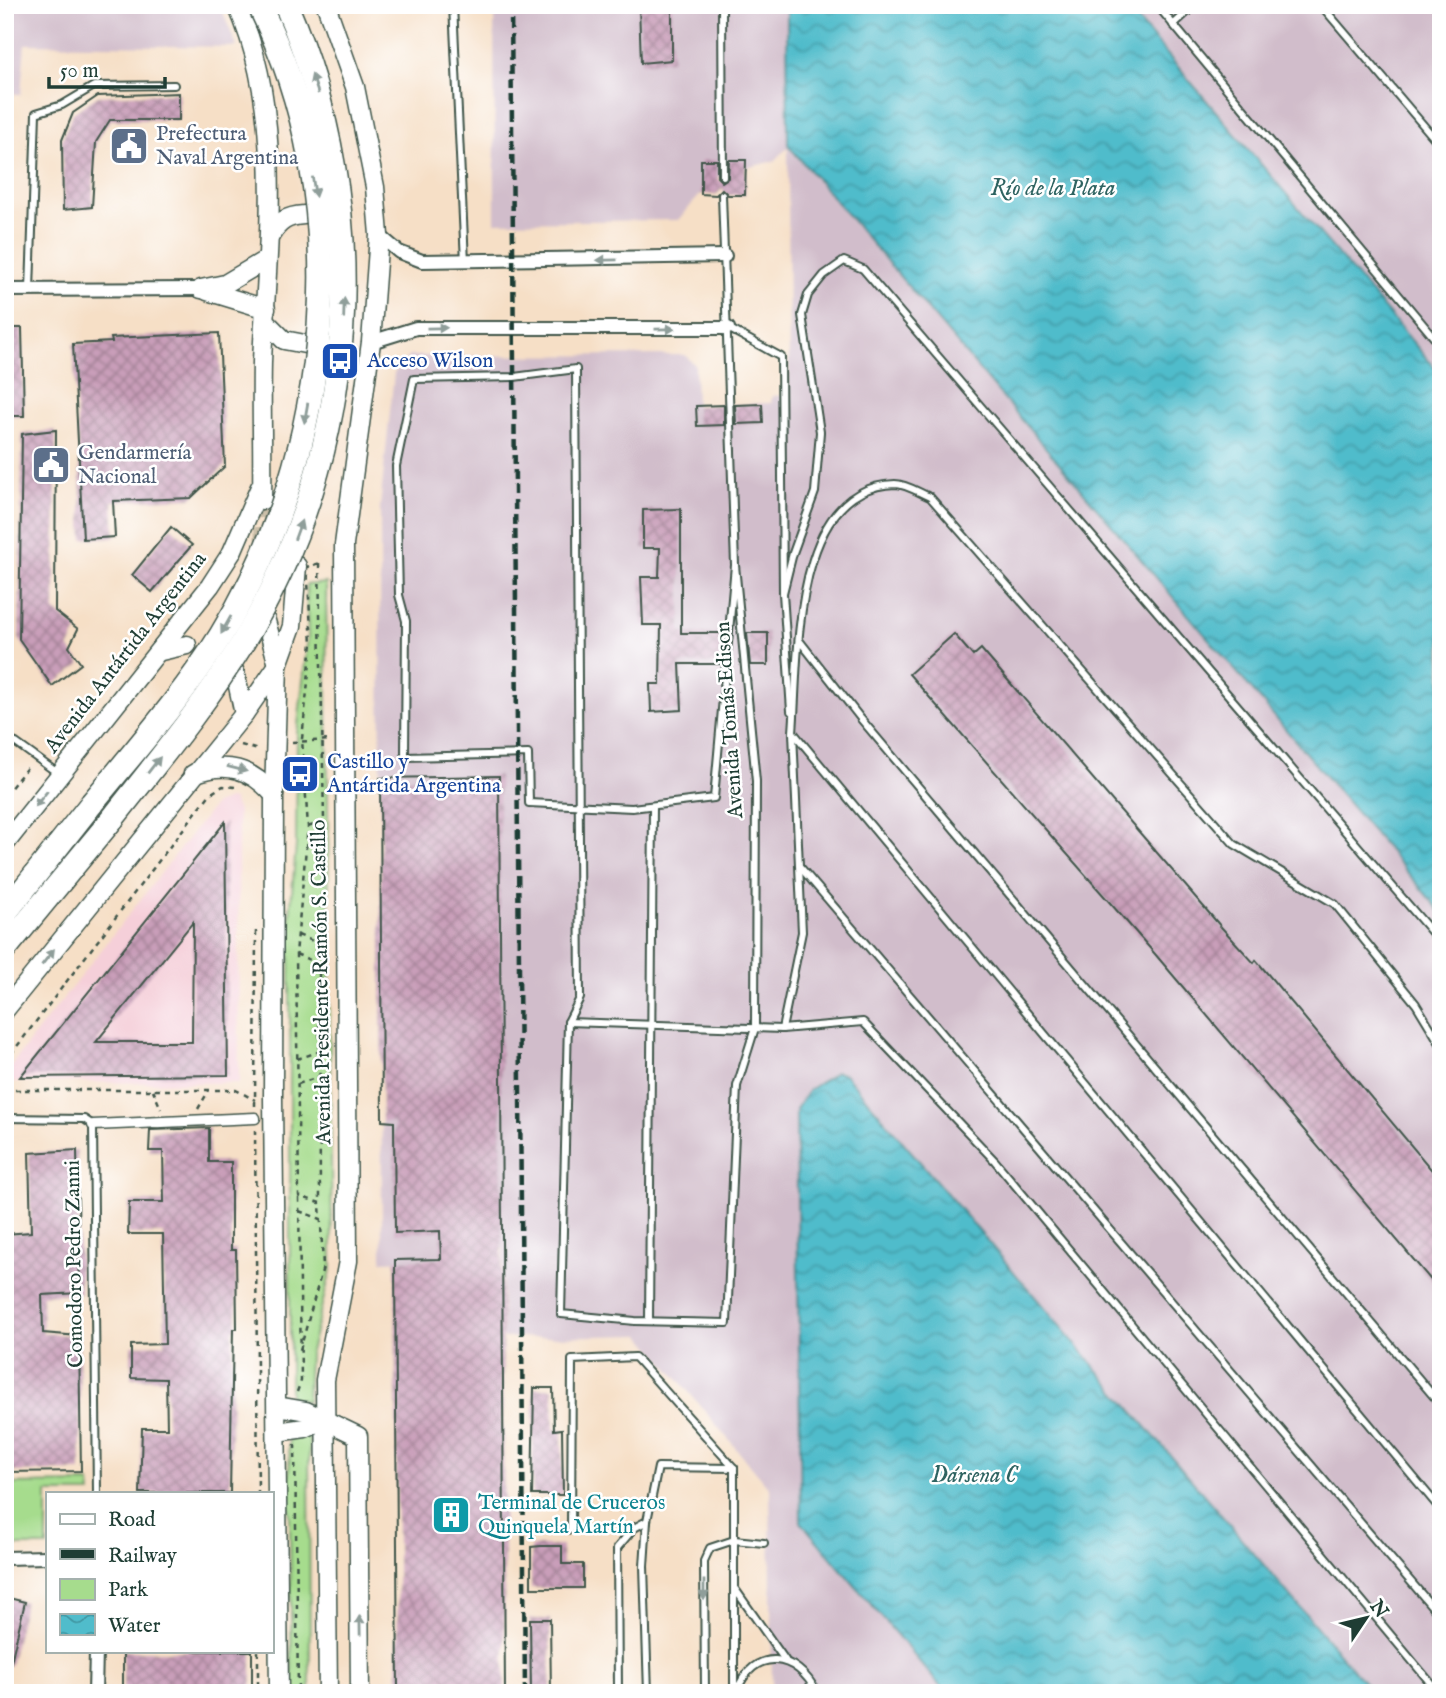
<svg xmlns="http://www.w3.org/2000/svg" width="1446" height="1698" viewBox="0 0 1446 1698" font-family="'IM FELL English',serif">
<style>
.built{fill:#f5cfd9}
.industrial{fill:#d1bdcb}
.green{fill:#a6dc8d;stroke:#628c60;stroke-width:2}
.water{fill:url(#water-waves);stroke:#387c80;stroke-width:2}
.building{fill:url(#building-cross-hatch);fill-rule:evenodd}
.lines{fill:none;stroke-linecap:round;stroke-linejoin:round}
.secondary-tunnel{stroke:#cbbfa9;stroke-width:18;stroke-dasharray:18 9;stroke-linecap:butt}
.service-casing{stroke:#3f554a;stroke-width:10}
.pedestrian-casing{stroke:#3f554a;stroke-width:13}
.minor-casing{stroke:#3f554a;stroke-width:16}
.secondary-casing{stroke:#3f554a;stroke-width:21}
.motorway-casing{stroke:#3f554a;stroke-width:26}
.path{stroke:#3f554a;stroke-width:2.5;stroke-dasharray:5 5;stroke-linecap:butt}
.service{stroke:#fff;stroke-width:6}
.pedestrian{stroke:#fff;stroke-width:10}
.minor{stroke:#fff;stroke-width:12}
.secondary{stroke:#fff;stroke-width:18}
.motorway{stroke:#fff;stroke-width:23}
.rail{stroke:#1f3d34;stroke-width:4.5;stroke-dasharray:10 5;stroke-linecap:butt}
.motorway-bridge-casing{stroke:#3f554a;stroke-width:26;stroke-linecap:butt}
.motorway-bridge{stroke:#fff;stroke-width:23}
.oneway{fill:#8f9e9a}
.labels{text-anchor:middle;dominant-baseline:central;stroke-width:5;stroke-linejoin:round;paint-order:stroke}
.service-label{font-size:21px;fill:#4e5e75;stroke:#fff;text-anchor:start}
.transit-label{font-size:21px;fill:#164399;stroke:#fff;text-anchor:start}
.street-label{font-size:21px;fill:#1f3d34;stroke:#fff}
.culture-label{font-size:21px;fill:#0d838f;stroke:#fff;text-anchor:start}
.water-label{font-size:23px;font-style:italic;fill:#2e6361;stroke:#fff}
</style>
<defs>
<pattern id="water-waves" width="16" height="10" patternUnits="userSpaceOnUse" patternTransform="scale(1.75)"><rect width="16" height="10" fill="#50bccb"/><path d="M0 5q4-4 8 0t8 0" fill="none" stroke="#429aa6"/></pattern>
<pattern id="building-cross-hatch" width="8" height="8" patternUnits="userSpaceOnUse" patternTransform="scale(1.75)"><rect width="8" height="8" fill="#c99eb9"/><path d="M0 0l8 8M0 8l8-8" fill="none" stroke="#a38297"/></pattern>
</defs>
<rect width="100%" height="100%" fill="#fff"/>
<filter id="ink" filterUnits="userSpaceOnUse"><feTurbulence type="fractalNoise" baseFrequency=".0143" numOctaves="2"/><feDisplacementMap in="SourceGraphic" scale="14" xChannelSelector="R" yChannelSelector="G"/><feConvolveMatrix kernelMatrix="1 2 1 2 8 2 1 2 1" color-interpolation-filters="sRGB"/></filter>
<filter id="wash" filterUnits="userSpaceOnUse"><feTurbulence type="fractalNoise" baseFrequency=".00686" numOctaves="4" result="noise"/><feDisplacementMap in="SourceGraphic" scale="28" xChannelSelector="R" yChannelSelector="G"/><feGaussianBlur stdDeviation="1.57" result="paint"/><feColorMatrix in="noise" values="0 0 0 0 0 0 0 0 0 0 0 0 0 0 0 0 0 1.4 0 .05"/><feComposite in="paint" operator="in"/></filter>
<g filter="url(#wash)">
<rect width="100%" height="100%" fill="#f6dfc6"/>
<!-- built -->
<path class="built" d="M228,799L233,800L238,811L239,1083L5,1082V1073L215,804Z"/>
<!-- industrial -->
<g class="industrial">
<path d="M5,5H220L237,47L25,44L21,94H5Z"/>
<path d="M494,5H787L788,146L1441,912V1693H1373L840,1071L798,1105L801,1522L946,1693H772L770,1489L641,1335L503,1338V1247H441V1259L382,1261L380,507L394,373L409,356L685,355L695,365L696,406L771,403L772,396L789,395L788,147L775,161L745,168V177H701V194L678,220L495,222Z"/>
<path d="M1126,5H1441V375Z"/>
</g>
<!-- green -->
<g class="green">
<path d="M326,583L332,1267L309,1355L307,1401L290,1398V915L296,846L297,734L308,636L306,585Z"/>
<path d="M289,1435H309L310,1693H292Z"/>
<path d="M90,1483L91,1493H47V1546H5V1484Z"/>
</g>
<!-- water -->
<g class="water">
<path d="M787,5H1125L1441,375V912L788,145Z"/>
<path d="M836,1072L845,1074L1373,1693H946L801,1522L796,1109L809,1090Z"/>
</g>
<g id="blocks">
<!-- building -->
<g class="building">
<path d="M639,5H672V60L641,63Z"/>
<path d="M179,93V120H110L96,142L92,207L63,210L62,140L73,113L98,96Z"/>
<path d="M701,160H717V177L722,182L728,178L729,160H746L745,195H728L722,189L716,195L701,194Z"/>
<path d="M5,328H22L24,416H5Z"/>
<path d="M219,333L225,466L191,498L113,501L115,537L83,539L73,344L112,342L111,338Z"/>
<path d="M762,404L763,423L736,424L735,405Z"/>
<path d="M724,405V425L697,426L696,406Z"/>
<path d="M56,430L55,611L78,629L69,647L81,664L52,686L19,639L22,434Z"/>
<path d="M681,509V633H723L720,664H680L682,710L651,712L650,684H660L661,625H643L641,577H659L660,548H643V510Z"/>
<path d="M171,527L192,545L152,592L132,575Z"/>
<path d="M747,633H768V665H750Z"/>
<path d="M954,634L973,656L981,649L1222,928L1254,963L1256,960L1441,1181V1292L1155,954L909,674Z"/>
<path d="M499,776L505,1693H398L395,1260L441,1259L440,1231L395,1233L394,1122L382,1121L380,778Z"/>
<path d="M225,822L228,1075L20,1077ZM193,922L192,1042H96Z"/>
<path d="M209,1128V1162H231V1250H236L237,1329H233L230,1493H140L142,1428H167L166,1379L131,1378V1345L165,1344L163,1234H128L129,1202H164L163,1151H149L150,1130Z"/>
<path d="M77,1150L80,1293L42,1295L43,1333L79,1336L81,1471L5,1472V1234L31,1232L29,1153Z"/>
<path d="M534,1388H553L554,1430L562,1429L563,1495H532Z"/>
<path d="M541,1546H562V1564H583V1588H531V1547Z"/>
<path d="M5,1597L25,1602L10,1666L5,1665Z"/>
<path d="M530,1619H550L551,1693H531Z"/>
<rect x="123" y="1651" width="129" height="42"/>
</g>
</g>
</g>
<g filter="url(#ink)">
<use href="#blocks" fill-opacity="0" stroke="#3f554a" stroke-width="2"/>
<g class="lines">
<!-- secondary-tunnel -->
<path class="secondary-tunnel" d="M262,500L264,545"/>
<!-- service casing -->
<g class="service-casing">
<g id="service">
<path d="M453,5L465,262"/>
<path d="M722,5L723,176"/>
<path d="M1157,5L1441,346"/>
<path d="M1321,5L1441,146"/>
<path d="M1173,25L1195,5"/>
<path d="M722,195L735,565L756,781L755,1028L737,1086L727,1323L635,1321L561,1314L568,1022L580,998L576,369L514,377L414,379L396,466L399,595L406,621L405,757L528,754L529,803L632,808L714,798L735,565"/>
<path d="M30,290L36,113L62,105L94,86L174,85"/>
<path d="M728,328L781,357L783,593L791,711"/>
<path d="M783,593L793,553L815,492L820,432L802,315L808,295L824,275L844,261L863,269L1441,943"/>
<path d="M799,640L861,719L1441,1405"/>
<path d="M5,739L16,743L59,774"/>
<path d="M801,868L1441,1617"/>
<path d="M568,1022L782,1029L863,1022L995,1161L1439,1693"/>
<path d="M782,1029L802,932L793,733"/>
<path d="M1441,1045L1416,1004L1335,904L1234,844L930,497C920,493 906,484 895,484C790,487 799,660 793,732L1441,1510"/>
<path d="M5,1118L84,1119L93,1125L97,1493"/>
<path d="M649,1321L653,806"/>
<path d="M647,1521L644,1566L648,1693"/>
<path d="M571,1530L572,1360L635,1357L734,1468"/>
<path d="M735,1589L785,1660"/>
<path d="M618,1693L617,1548L634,1528L647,1521L658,1467L734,1468"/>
<path d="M705,1693L704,1561L710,1548L734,1540L764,1543"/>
<path d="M734,1693V1468"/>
<path d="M736,1693C753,1646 797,1652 817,1693"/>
</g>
</g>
<!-- pedestrian casing -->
<g class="pedestrian-casing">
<path id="pedestrian" d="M93,1125L255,1118"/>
</g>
<!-- minor casing -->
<g class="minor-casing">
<g id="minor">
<path d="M379,235L399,252L422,261L725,256"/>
<path d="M5,290L201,289"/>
<path d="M371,342L416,328H728"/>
<path d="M5,1558L47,1557"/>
<path d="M95,1693L96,1651"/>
</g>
</g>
<!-- secondary casing -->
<g class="secondary-casing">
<g id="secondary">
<path d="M237,5C286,115 267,245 262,362C261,408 263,454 262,500"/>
<path d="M326,5L355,87L375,187L379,235L371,342L344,545L348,1261L325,1380L328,1693"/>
<path d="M270,236C279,221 287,216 304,215"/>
<path d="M201,289L225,284L267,259"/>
<path d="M207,291L266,309"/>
<path d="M266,322L284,340L305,344"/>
<path d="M266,621L278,665L274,795L273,1098L279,1693"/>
<path d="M161,651L187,645"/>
<path d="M235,672L244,714"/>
<path d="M193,774C226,761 251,768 274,795"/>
<path d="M5,844L210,586L232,552L260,487"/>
<path d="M5,1010L244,714L278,665L292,626L297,566"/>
<path d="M277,1406L306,1411L358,1436L360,1693"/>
<path d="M277,1432L305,1428L324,1419"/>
</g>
</g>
<!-- motorway casing -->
<g class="motorway-casing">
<g id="motorway">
<path d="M5,913L92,803"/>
<path d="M5,949L113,818"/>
</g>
</g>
<!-- path -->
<g class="path">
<path d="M319,563L324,821L319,964L320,1203L299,1196L296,954L308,827L302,739L312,643L307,567Z"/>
<path d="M292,742L330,740"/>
<path d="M241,745L258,750"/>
<path d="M5,795L29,765"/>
<path d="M308,827L324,821"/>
<path d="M298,935L320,944"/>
<path d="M296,954L319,964"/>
<path d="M297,1059L321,1051"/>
<path d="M5,1062L210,794L223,786L235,787"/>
<path d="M298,1084L321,1076"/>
<path d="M5,1090H236L255,1100"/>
<path d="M153,1090L161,1109"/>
<path d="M255,1106L256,927"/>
<path d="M198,1109L209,1090"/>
<path d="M255,1130L258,1493"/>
<path d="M299,1211L321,1219"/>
<path d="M300,1350L323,1267L320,1203"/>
<path d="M297,1392L301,1381L299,1196"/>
<path d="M295,1444L298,1693"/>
<path d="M258,1651V1693"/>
</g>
<!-- service -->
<use href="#service" class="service"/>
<!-- pedestrian -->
<use href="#pedestrian" class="pedestrian"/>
<!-- minor -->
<use href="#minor" class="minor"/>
<!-- secondary -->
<use href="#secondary" class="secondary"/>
<!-- motorway -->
<use href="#motorway" class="motorway"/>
<!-- rail -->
<path class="rail" d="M511,5L525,1693"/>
<!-- motorway-bridge casing -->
<g class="motorway-bridge-casing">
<g id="motorway-bridge">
<path d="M92,803C136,749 184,695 221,635C334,451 357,202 259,5"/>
<path d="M113,818C157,762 204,706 242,644C360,451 375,212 286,5"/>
</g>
</g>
<!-- motorway-bridge -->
<use href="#motorway-bridge" class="motorway-bridge"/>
</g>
<!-- one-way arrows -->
<defs><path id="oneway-solid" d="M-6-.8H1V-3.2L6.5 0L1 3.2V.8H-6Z" transform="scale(1.75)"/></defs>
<g class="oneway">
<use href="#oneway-solid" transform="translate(315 84) rotate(-109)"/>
<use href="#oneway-solid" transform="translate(314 187) rotate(81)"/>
<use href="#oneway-solid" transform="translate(607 260) rotate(179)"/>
<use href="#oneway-solid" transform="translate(344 308) rotate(-88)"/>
<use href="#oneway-solid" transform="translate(437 328) rotate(-1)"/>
<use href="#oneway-solid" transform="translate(665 329) rotate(-1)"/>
<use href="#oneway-solid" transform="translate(306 413) rotate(100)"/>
<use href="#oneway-solid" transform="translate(298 530) rotate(-70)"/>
<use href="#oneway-solid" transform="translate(226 625) rotate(119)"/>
<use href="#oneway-solid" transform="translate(154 765) rotate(-52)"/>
<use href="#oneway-solid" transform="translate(237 769) rotate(14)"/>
<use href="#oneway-solid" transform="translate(41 799) rotate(129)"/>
<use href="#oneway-solid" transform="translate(48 957) rotate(-52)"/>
<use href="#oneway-solid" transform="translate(704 1590) rotate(90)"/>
<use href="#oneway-solid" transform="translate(360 1625) rotate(-91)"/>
</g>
</g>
<!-- icons -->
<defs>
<g id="civic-square" transform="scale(2.0125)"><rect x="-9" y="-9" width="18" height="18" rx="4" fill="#5c6f8a" stroke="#fff"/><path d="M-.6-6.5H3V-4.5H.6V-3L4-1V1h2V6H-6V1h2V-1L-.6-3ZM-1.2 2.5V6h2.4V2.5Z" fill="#fff"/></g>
<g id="bus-square" transform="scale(2.0125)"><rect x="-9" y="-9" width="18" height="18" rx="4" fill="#1a4fb4" stroke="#fff"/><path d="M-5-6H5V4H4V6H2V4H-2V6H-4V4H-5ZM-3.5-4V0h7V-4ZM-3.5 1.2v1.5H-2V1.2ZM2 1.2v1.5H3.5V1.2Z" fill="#fff"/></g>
<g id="building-square" transform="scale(2.0125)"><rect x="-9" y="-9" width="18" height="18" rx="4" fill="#0f9aa8" stroke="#fff"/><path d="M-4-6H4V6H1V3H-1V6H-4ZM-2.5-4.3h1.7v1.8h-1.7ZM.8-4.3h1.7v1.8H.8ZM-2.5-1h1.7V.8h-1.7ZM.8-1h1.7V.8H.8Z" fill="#fff"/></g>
</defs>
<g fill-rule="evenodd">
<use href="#civic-square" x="129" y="146"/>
<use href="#bus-square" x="340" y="361"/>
<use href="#civic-square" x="51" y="465"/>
<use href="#bus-square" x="300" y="774"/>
<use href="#building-square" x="451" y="1515"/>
</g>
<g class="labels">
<!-- service labels -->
<g class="service-label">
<text x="156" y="134">Prefectura<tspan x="156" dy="24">Naval Argentina</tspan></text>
<text x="78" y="453">Gendarmería<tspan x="78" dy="24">Nacional</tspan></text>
</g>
<!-- transit labels -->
<g class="transit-label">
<text x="367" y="361">Acceso Wilson</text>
<text x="327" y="762">Castillo y<tspan x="327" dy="24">Antártida Argentina</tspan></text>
</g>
<!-- street labels -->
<g class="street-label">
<text transform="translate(126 653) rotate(-52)">Avenida Antártida Argentina</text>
<text transform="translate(730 720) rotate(-94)">Avenida Tomás Edison</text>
<text transform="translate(322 982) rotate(-91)">Avenida Presidente Ramón S. Castillo</text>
<text transform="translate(75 1264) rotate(-91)">Comodoro Pedro Zanni</text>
</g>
<!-- culture labels -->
<g class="culture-label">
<text x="478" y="1503">Terminal de Cruceros<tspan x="478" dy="24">Quinquela Martín</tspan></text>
</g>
<!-- water labels -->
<g class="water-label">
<text x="1053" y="188">Río de la Plata</text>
<text x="974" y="1475">Dársena C</text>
</g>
</g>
<!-- margin -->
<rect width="1446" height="1698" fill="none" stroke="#fff" stroke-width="28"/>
<!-- legend -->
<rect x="46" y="1492" width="228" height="161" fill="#ffffff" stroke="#a5b1ae" stroke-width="2"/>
<rect x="60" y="1514" width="35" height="10" fill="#ffffff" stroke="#a5b1ae" stroke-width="2"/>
<text x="108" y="1526" font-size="21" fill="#1f3d34">Road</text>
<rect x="60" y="1549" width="35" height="10" fill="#1f3d34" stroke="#a5b1ae" stroke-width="2"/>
<text x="108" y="1562" font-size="21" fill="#1f3d34">Railway</text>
<rect x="60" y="1579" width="35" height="21" fill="#a6dc8d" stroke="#a5b1ae" stroke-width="2"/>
<text x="108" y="1596" font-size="21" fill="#1f3d34">Park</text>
<rect x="60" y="1614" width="35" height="21" fill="url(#water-waves)" stroke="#a5b1ae" stroke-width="2"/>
<text x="108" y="1632" font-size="21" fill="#1f3d34">Water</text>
<!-- north arrow -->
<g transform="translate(1366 1618) rotate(55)" stroke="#ffffff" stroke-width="5" paint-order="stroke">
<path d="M0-5L12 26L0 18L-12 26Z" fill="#1f3d34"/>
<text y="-10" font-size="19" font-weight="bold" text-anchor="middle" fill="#1f3d34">N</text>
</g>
<!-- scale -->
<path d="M49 77v10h116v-10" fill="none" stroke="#1f3d34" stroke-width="3.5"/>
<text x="60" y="77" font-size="21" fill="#1f3d34" stroke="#ffffff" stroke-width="5" paint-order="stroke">50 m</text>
</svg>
